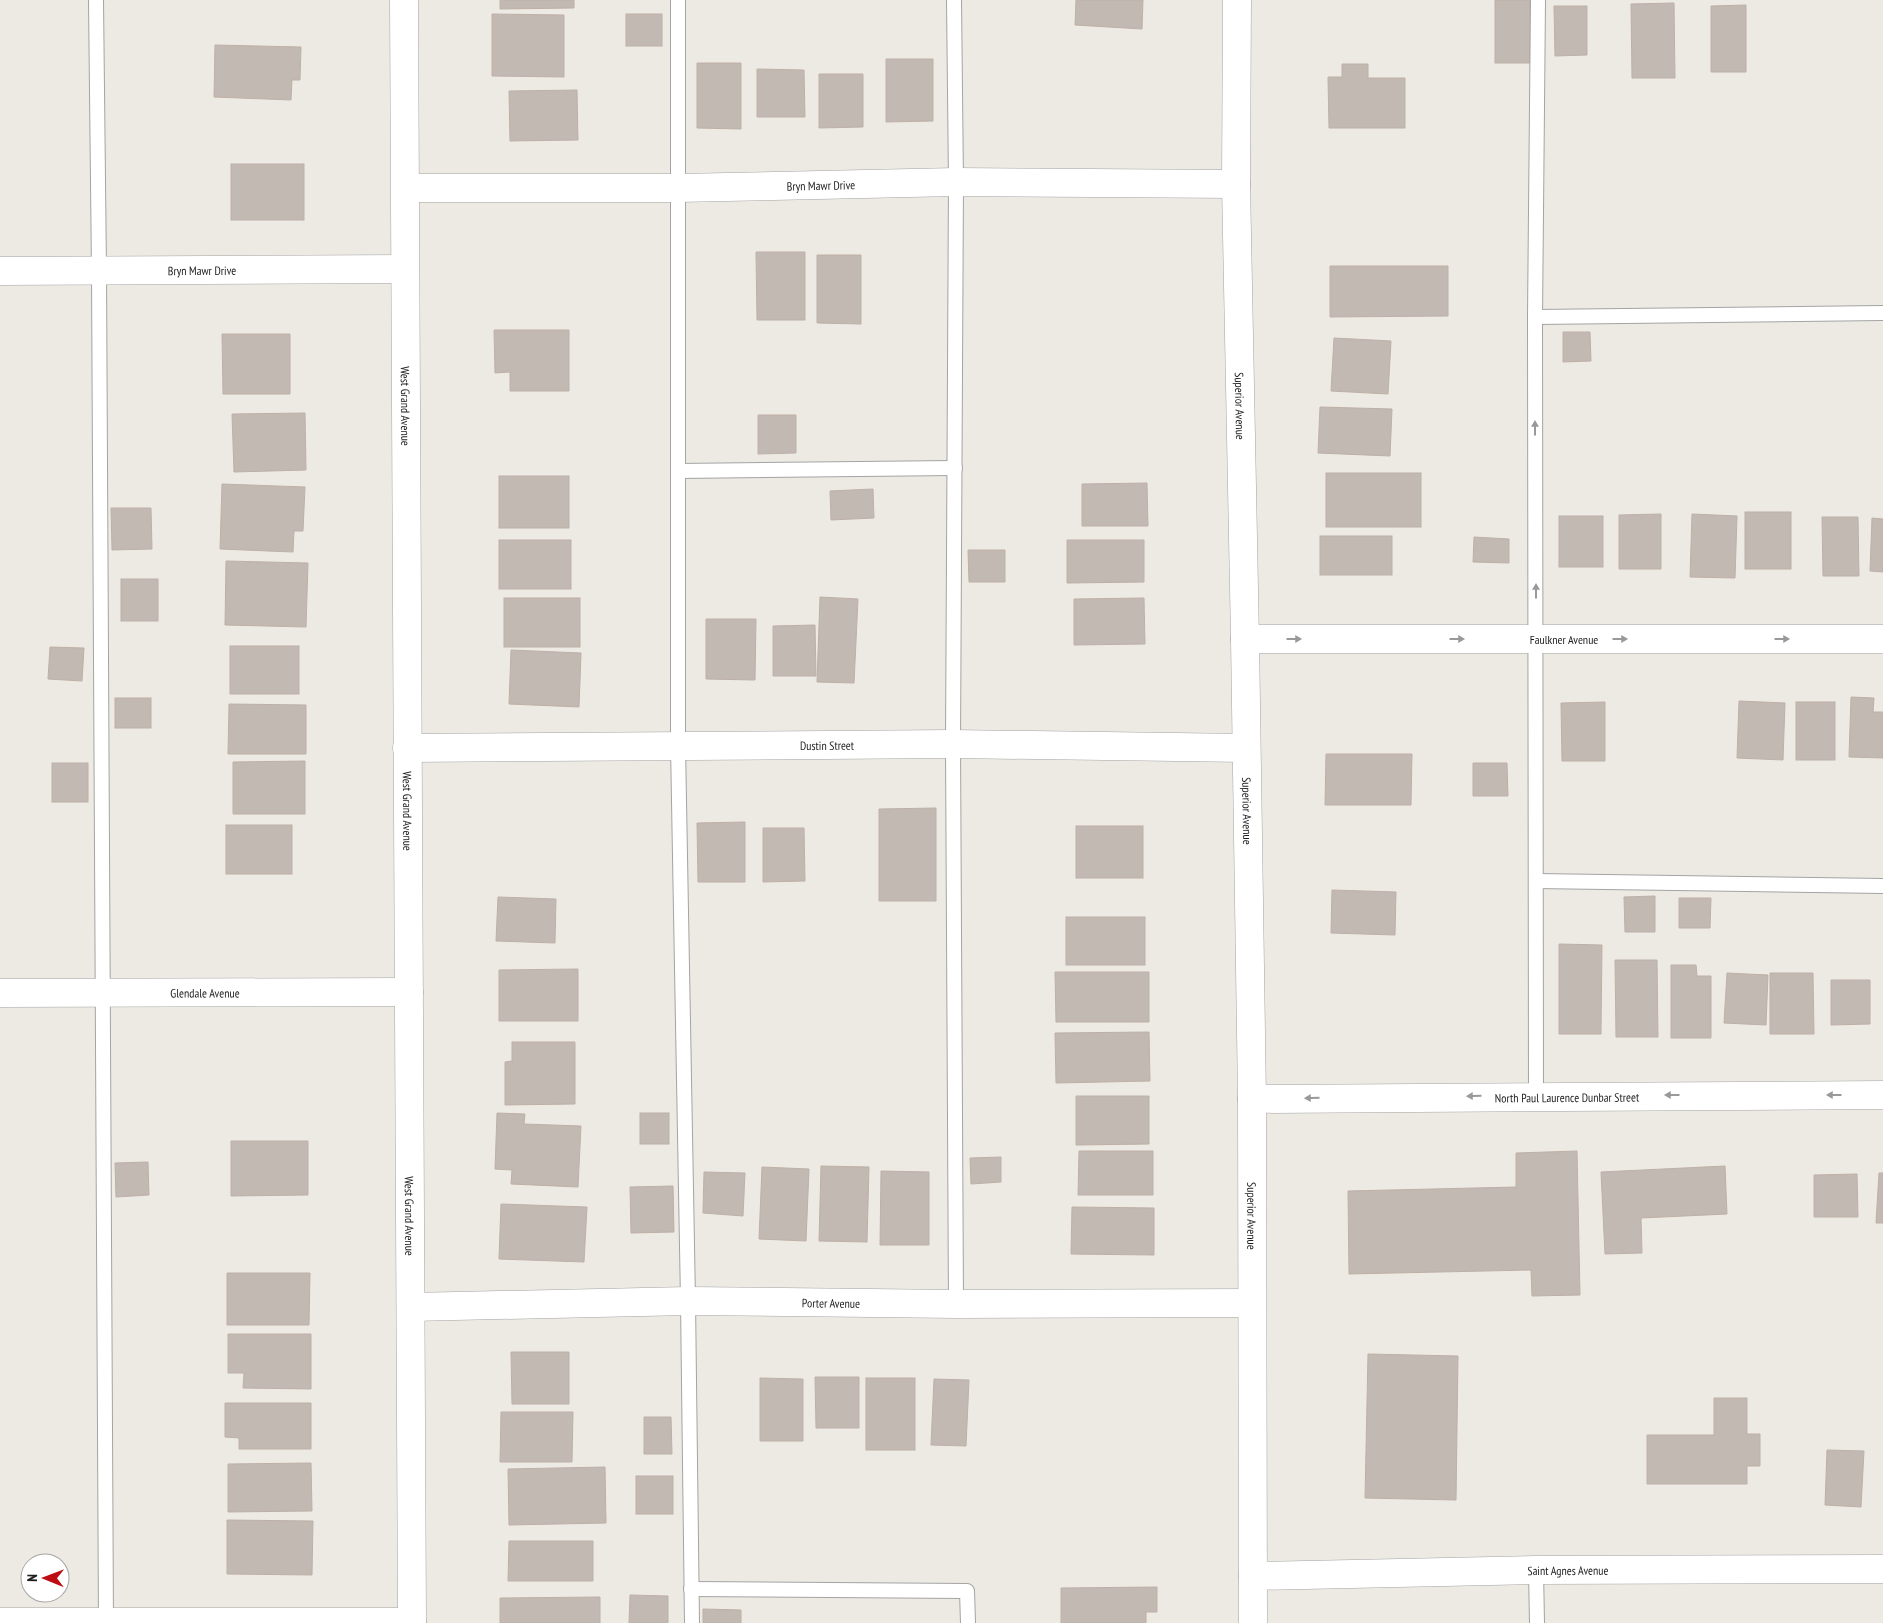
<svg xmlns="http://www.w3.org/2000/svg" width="1883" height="1623" viewBox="0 0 1883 1623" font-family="'PT Sans Narrow',sans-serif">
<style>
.building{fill:#c2b9b3;stroke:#beb0a7}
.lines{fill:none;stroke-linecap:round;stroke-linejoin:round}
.service-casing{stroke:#a4a4a4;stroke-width:16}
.minor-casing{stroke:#a4a4a4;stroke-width:29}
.tertiary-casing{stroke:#a4a4a4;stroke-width:29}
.service{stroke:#fff;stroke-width:14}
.minor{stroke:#fff;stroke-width:28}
.tertiary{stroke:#fff;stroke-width:28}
.oneway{fill:#999}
.labels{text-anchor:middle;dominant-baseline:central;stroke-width:4;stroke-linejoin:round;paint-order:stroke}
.street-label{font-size:12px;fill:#1d1d1d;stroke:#fff}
</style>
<rect width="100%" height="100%" fill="#edeae3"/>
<!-- building -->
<g class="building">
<path d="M500,0H574V8L500,9Z"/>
<path d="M1076,0H1143L1142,29L1075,25Z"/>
<rect x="1495" y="0" width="35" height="63"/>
<path d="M1674,3L1675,78H1632L1631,4Z"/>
<path d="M1746,5V72H1711V6Z"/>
<path d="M1554,6H1587V55L1555,56Z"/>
<path d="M492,14L564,15V77L492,76Z"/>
<rect x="626" y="14" width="36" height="32"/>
<path d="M215,45L301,47L300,80H292L291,100L214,97Z"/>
<path d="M886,59H933V121L886,122Z"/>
<path d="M697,63H741V129L697,128Z"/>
<path d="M1342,64H1368V78H1405V128H1329L1328,77H1342Z"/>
<path d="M757,69L804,70L805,117H757Z"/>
<path d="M819,74H863V127L819,128Z"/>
<path d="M577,90L578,140L510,141L509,91Z"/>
<rect x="231" y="164" width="73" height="56"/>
<path d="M756,252H805V320H757Z"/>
<path d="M817,255H861V324L817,323Z"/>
<path d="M1330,266H1448V316L1330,317Z"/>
<path d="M494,330H569V391H510V372L495,373Z"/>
<path d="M1563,332H1590L1591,361L1563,362Z"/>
<path d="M222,334H290V394H223Z"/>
<path d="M1334,338L1391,341L1388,394L1331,391Z"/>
<path d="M1320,407L1392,409L1390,456L1318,453Z"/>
<path d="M305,413L306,470L234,472L232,414Z"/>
<path d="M758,415H796V453L758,454Z"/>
<rect x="1326" y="473" width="95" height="54"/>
<rect x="499" y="476" width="70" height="52"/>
<path d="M1147,483L1148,526H1082V484Z"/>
<path d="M222,484L305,487L303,531H294L293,552L220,549Z"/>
<path d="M873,489L874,518L831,520L830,491Z"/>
<path d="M111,508H151L152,549L112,550Z"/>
<rect x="1745" y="512" width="46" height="57"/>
<path d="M1661,514V569H1619V515Z"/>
<path d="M1692,514L1737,516L1735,578L1690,577Z"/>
<rect x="1559" y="516" width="44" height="51"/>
<path d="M1822,517H1858L1859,576H1823Z"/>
<path d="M1872,518L1883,519V572L1870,571Z"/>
<rect x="1320" y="536" width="72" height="39"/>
<path d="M1474,537L1509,539V563L1473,562Z"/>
<rect x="499" y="540" width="72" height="49"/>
<path d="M1067,540H1144V582L1067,583Z"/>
<path d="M968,550H1005V582H969Z"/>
<path d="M226,561L308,563L306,627L225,625Z"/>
<rect x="121" y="579" width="37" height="42"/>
<path d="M820,597L858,599L854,683L817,682Z"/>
<rect x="504" y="598" width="76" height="49"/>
<path d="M1144,598L1145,644L1074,645V599Z"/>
<path d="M706,619H756L755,680L706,679Z"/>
<path d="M815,625L816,676H773V626Z"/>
<rect x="230" y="646" width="69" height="48"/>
<path d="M50,647L84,648L82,681L48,679Z"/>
<path d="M511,650L581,653L579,707L509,704Z"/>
<path d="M1851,697L1874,698L1873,712H1883V758L1849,757Z"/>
<rect x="115" y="698" width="36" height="30"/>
<path d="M1739,701L1785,703L1783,760L1737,758Z"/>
<path d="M1605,702V761H1562L1561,703Z"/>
<rect x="1796" y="702" width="39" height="58"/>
<path d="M229,704L306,705V754H228Z"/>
<path d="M1326,754H1412L1411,805H1325Z"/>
<path d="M305,761V814H233V762Z"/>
<rect x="52" y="763" width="36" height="39"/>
<path d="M1473,763H1507L1508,796H1473Z"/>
<path d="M936,808V901H879V809Z"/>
<path d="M745,822V882H698L697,823Z"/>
<rect x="226" y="825" width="66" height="49"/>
<rect x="1076" y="826" width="67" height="52"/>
<path d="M763,828H804L805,881L763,882Z"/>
<path d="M1332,890L1396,892L1395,935L1331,933Z"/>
<path d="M1655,896V932H1625L1624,897Z"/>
<path d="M498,897L556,899L555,943L496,941Z"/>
<path d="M1679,898H1711L1710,928H1679Z"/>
<rect x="1066" y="917" width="79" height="48"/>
<path d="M1559,944L1602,945L1601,1034H1559Z"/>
<path d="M1615,960H1657L1658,1037H1616Z"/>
<path d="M1671,965H1696L1697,976H1711V1038H1671Z"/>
<path d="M578,969V1021H499V970Z"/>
<path d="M1055,972H1149V1022H1056Z"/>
<path d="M1727,973L1768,975L1766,1025L1724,1023Z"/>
<path d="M1770,973H1813L1814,1034H1770Z"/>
<path d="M1831,980H1870V1024L1831,1025Z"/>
<path d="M1149,1032L1150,1081L1056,1083L1055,1033Z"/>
<path d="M512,1042H575V1104L505,1105V1062L512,1061Z"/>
<path d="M1076,1096H1149V1144L1076,1145Z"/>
<path d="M497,1113L525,1114L524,1124L581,1126L578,1187L511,1184L512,1170L495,1169Z"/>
<rect x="640" y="1113" width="29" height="31"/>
<path d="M231,1141H308V1195L231,1196Z"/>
<path d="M1079,1151H1153V1195H1078Z"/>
<path d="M1577,1151L1580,1295L1532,1296L1531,1270L1349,1274L1348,1191L1516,1187V1153Z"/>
<path d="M1001,1157V1182L971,1184L970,1158Z"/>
<path d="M148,1162L149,1195L116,1197L115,1163Z"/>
<path d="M821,1166L869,1167L867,1242L819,1241Z"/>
<path d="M1725,1166L1727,1214L1641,1218L1642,1253L1605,1254L1601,1172Z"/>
<path d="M762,1167L809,1169L806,1241L759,1239Z"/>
<path d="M881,1171L929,1172V1245H880Z"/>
<path d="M704,1172L745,1173L743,1216L703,1213Z"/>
<path d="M1879,1173H1883V1223H1876Z"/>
<path d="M1857,1174L1858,1217H1814V1175Z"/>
<path d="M673,1186L674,1232L631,1233L630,1187Z"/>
<path d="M501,1204L587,1207L584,1262L499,1259Z"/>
<path d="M1072,1207L1154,1208V1255L1071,1254Z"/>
<path d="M227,1273H310L309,1325H227Z"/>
<path d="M228,1334H311V1389L243,1388L244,1373H228Z"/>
<path d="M511,1352H569V1404H512Z"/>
<path d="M1368,1354L1458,1356L1456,1500L1365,1498Z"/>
<path d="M815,1377H859V1428H816Z"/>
<path d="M760,1378L803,1379V1441H760Z"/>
<rect x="866" y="1378" width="49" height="72"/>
<path d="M934,1379L969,1380L966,1446L931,1445Z"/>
<path d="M1714,1398H1747V1434H1760V1466H1747V1484H1647V1435H1714Z"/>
<path d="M225,1403H311V1449H239V1438L225,1437Z"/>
<path d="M501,1412H573L572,1462H500Z"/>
<path d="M644,1417H671L672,1454H644Z"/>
<path d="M1827,1450L1864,1451L1861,1507L1825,1505Z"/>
<path d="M311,1463L312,1511L228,1512V1464Z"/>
<path d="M605,1467L606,1523L509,1525L508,1469Z"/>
<rect x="636" y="1476" width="37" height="38"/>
<path d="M227,1520L313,1521L312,1575L227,1574Z"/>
<path d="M509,1541H593V1581H508Z"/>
<path d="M1157,1587V1612H1146V1623H1061V1588Z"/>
<path d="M630,1595L668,1596V1623H629Z"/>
<path d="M600,1597V1623H500V1598Z"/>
<path d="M703,1609L741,1610V1623H703Z"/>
</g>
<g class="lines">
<!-- service casing -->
<g class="service-casing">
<g id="service">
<path d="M96,0L99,271L106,1623"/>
<path d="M678,0V745L688,1301L692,1623"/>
<path d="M954,0L956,182L953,744L956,1304"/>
<path d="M1535,317L1883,313"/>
<path d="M678,471L955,468"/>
<path d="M1536,881L1883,886"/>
<path d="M1536,1096L1535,317L1538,0"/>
<path d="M1536,1570L1537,1623"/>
<path d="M691,1589L967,1591L968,1623"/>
</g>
</g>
<!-- minor casing -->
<g class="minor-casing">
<g id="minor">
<path id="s1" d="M1237,0L1236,184L1245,639L1252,1099L1253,1623"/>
<path id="s2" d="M406,188H678L956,182L1236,184"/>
<path id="s3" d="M0,271L405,269"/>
<path id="s4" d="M1245,639H1883"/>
<path id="s5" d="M407,748L953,744L1246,748"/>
<path id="s6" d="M0,993L409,992"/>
<path id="s7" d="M1252,1099L1883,1095"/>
<path id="s8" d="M411,1307L688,1301L956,1304L1252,1303"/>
<path id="s9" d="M1253,1576L1536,1570L1883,1569"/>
<path d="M0,1622H412"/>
</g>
</g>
<!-- tertiary casing -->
<g class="tertiary-casing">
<g id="tertiary">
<path id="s10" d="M404,0L412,1623"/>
</g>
</g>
<!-- service -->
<use href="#service" class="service"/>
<!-- minor -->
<use href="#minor" class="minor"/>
<!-- tertiary -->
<use href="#tertiary" class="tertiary"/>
</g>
<!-- one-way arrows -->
<defs><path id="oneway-solid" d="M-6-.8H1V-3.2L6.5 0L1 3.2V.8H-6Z" transform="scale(1.25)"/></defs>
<g class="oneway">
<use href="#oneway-solid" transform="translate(1535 428) rotate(-90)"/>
<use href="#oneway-solid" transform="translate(1536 591) rotate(-90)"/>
<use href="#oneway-solid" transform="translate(1294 639)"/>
<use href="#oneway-solid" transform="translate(1457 639)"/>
<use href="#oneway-solid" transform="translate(1620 639)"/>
<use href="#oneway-solid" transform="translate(1782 639)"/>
<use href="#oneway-solid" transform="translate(1672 1095) rotate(180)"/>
<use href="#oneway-solid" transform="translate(1834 1095) rotate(180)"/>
<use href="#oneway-solid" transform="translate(1474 1096) rotate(179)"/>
<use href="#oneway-solid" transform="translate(1312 1098) rotate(179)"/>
</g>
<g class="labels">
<!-- street labels -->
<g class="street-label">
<text stroke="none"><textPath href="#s2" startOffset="415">Bryn Mawr Drive</textPath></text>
<text stroke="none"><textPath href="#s3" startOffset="202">Bryn Mawr Drive</textPath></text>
<text stroke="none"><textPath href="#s10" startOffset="406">West Grand Avenue</textPath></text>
<text stroke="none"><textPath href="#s1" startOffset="406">Superior Avenue</textPath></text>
<text stroke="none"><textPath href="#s4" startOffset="319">Faulkner Avenue</textPath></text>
<text stroke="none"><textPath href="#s5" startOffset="420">Dustin Street</textPath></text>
<text stroke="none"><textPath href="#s10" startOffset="811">West Grand Avenue</textPath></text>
<text stroke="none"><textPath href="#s1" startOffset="811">Superior Avenue</textPath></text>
<text stroke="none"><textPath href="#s6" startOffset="205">Glendale Avenue</textPath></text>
<text stroke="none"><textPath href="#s7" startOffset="315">North Paul Laurence Dunbar Street</textPath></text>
<text stroke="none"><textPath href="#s10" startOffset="1216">West Grand Avenue</textPath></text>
<text stroke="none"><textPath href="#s1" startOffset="1216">Superior Avenue</textPath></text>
<text stroke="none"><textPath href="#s8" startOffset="420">Porter Avenue</textPath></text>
<text stroke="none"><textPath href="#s9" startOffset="315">Saint Agnes Avenue</textPath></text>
</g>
</g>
<!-- north arrow -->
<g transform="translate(45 1578) rotate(271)"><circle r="24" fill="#ffffff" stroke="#a5a5a5"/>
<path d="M0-4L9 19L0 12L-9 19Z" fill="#bd0d13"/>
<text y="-8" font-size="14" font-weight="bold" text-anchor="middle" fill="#1d1d1d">N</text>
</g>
</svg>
